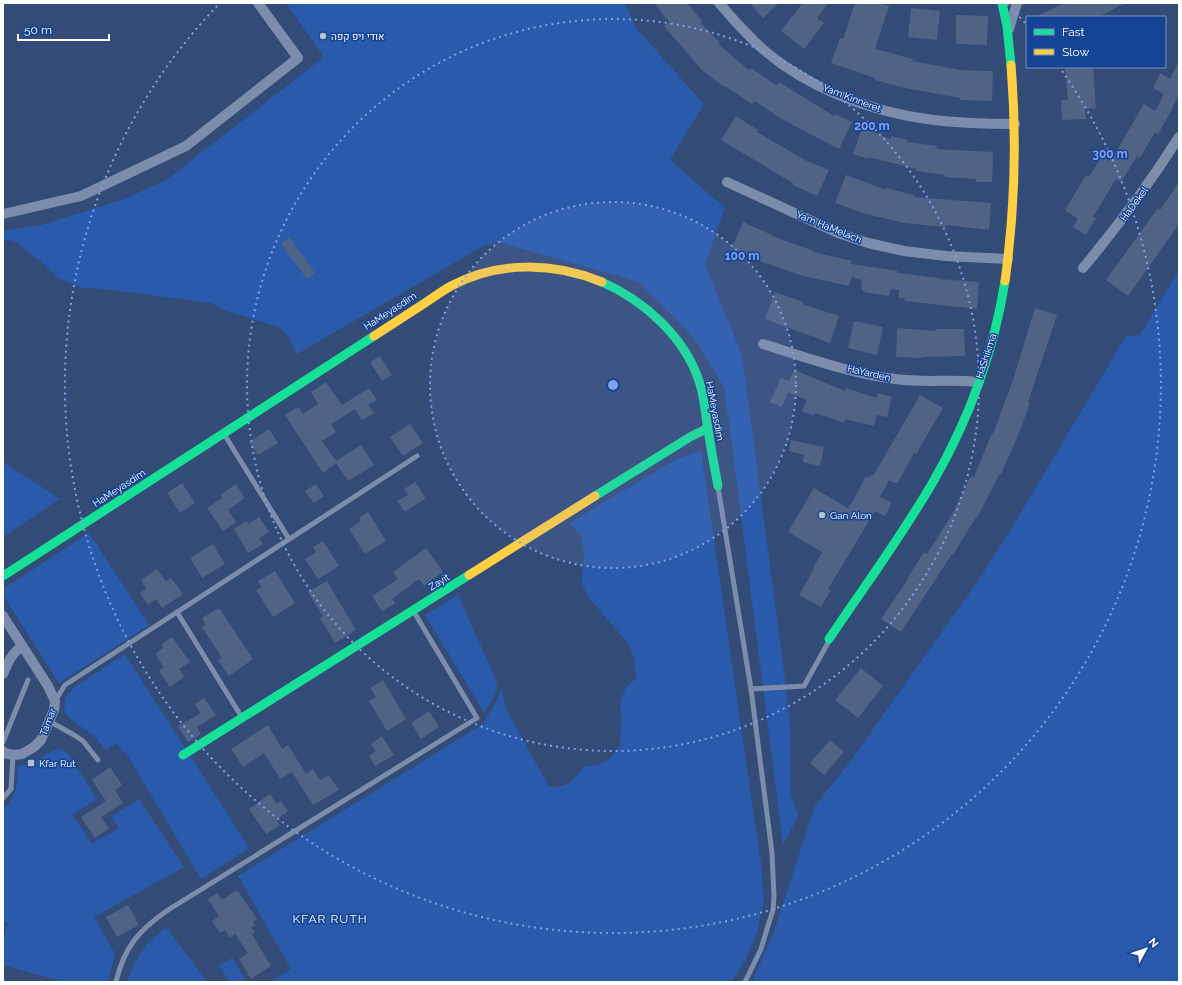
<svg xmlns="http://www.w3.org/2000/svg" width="1182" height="985" viewBox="0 0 1182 985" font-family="Raleway,Heebo,sans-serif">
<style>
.green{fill:#295aab}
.building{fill:#4e6385}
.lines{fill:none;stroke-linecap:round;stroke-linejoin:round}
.lane{stroke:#7b8daa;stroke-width:5}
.street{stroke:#7b8daa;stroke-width:10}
.fast{stroke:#16e098;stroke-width:9}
.slow{stroke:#ffcf43;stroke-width:9}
.ring{fill:none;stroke:#839eea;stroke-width:2;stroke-dasharray:2 4}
.poi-dot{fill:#b8c0cf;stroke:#164494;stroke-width:1.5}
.labels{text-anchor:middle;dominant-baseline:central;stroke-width:3;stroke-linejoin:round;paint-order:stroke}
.poi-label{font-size:10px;fill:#fff;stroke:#164494;text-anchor:start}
.street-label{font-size:10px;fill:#fff;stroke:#164494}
.quarter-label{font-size:12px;letter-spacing:1px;fill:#fff;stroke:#164494}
.centre{fill:#839eea;stroke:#164494;stroke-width:2}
.ring-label{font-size:12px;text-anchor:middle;font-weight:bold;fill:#839eea;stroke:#164494;stroke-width:3;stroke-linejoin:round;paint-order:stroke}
</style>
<rect width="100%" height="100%" fill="#334c77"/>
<!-- green -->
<g class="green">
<path d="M286,3H625L636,28L704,104L670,160L725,208L705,264L742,355L783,663L790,724L791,795L798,816L783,845L733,453L724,387L694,338L639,282L502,243L485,245L297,354L289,337L279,327L226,311L211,303L104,289L83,288L59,279L39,260L14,241L3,239V231L42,225L124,199L165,181L324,57Z"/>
<path d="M1179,270V982H752L773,934L815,806L852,759L975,585L1013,526L1126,336L1140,335Z"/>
<path d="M701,450L761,864L764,900L758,930L745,961L731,982H270L291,969L238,876L483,724L494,705L502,689L505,707L549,787C568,787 573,782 583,767L597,765L610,759L620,744L621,720L620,702L626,687L636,679L635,660L628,643L588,597L582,584L584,553L582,537L569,523L675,460Z"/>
<path d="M3,462L60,499L3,537Z"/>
<path d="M89,533L149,625L59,683L3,595V589Z"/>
<path d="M458,595L497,682C496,695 492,702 484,712L425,615Z"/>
<path d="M125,654L249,848L201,879L128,756L116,743L106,750L95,737L67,716L64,708L65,697L75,687Z"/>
<path d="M58,749L67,752L97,799L72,815L92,844L119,828L111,817L139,799L184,867L94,917L115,954L108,982H64L3,965V941L8,923L3,921V809C18,796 17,785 18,766L33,764L50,752Z"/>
<path d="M166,927L207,982H127L135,962L146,945Z"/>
<path d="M232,958L247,982H230L219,966Z"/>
</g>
<!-- building -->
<g class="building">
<path d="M654,3H687L702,21L700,22L720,43L718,44L749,70L751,68L777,86L779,82L834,116L835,114L852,122L839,149L814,136L780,118L755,101L752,104L725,86L724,87L701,69L664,26L669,22Z"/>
<path d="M750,3H779L763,18Z"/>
<path d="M803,3H828L817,18L824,23L804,49L781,31Z"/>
<path d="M855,3H880L889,6L875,49L913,59L912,61L960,70L993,71L992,101L960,100V98L905,88L875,80V78L831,63L840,38L843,39Z"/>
<path d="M1064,3H1125L1099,17H1035Z"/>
<path d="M911,8L940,11L937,40L908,37Z"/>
<path d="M956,15L988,16L987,45L956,44Z"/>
<path d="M1179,61V94L1170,113L1158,134L1155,132L1140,158L1137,156L1121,182L1116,179L1093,217L1096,218L1086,235L1073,227L1078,219L1065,210L1086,175L1089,177L1102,156L1109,161L1111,156L1113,157L1144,104L1155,111L1164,94L1153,88L1160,73L1170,79Z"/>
<path d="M1065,67H1093L1096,108L1085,109L1086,119L1062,120L1061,100H1068Z"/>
<path d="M736,116L758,130L757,132L805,160L829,170L817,196L793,185V183L721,140Z"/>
<path d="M862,128L890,139L891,136L908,140L907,142L937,146L936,149L993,152L992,182H976V179L945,177V175L916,171V169L869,157L868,159L853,154Z"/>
<path d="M846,175L886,190V188L914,195V197L991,203L989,230L946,225L945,227L904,223L866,214L835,203Z"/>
<path d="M1179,182V224L1128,296L1106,280L1158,208L1160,210Z"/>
<path d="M743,222L772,235V236L814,251L813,252L852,261L851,264L898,271L897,273L939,278V279L979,282L977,309L904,301L905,298H899V290L891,289L889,296L863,292V289H861L862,280L852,277L849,286L803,276L765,263L732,248Z"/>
<path d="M289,237L315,273L307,279L281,244Z"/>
<path d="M775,292L803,302L802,304L839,316L830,343L765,319Z"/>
<path d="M1035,308L1057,315L1028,402L1030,403L1019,433L1001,474L1000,473L977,518L976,517L953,555L952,554L901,632L881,619L908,579H907L924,552L927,554L951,516L971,476L974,477L992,433L993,434L1013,380Z"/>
<path d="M854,321L883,327L877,355L848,348Z"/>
<path d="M897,328L936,331V329H964L965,356L923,357L922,358L896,357Z"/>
<path d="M380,356L392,375L382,381L370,362Z"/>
<path d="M794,370L845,391L846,388L876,398L878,393L892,397L887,417L877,415L874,426L845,419L844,423L815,413L814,416L802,411L807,400L788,392L782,407L770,402L781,378L789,381Z"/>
<path d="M326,382L342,405L369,388L377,400L368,405L374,413L362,420L355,409L331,424L336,432L322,441L336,461L361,445L374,465L348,481L336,463L323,473L285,415L298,407L303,414L318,404L311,392Z"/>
<path d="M920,395L943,408L916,454L914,453L897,484L889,480L880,497L892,503L885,516L875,511L828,589L831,590L821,607L799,595L814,569L813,568L822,552L788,532L814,488L848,508L850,504L851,505L866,476L869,478L871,475L873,476Z"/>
<path d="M410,424L423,443L403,456L390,437Z"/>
<path d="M269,429L278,443L258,455L249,442Z"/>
<path d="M791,440L824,447L820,466L803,462L804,455L789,451Z"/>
<path d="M415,482L426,498L405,512L397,501L408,495L404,489Z"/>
<path d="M182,483L195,503L180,513L167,493Z"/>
<path d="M236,484L245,498L228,510L236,522L223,531L207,508L222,498L220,495Z"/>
<path d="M316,484L324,496L314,503L305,491Z"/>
<path d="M368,512L386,541L365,554L349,529L361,521L359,518Z"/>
<path d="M259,517L269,532L259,538L263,544L248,553L234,529L246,521L248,524Z"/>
<path d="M323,541L339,566L318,579L305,559L316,552L313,547Z"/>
<path d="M213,544L225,564L202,578L190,558Z"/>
<path d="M426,548L443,572L424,586L419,579L392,599L395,603L382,611L372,596L398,579L393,572Z"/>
<path d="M157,569L166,581L171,578L183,594L162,608L156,599L148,605L140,593L146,589L141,580Z"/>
<path d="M275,571L295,603L273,617L256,590L262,587L258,581Z"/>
<path d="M327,581L356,630L335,643L320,618L323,616L308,592Z"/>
<path d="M219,608L253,659L229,676L218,660L222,658L202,627L206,625L202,618Z"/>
<path d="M172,637L190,662L179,669L184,677L170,687L159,671L164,667L155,654L163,648L162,644Z"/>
<path d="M861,668L883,686L858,718L835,700Z"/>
<path d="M383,680L406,719L387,731L369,701L376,697L370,688Z"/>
<path d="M204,698L216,715L197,727L201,734L188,742L178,726L201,713L195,704Z"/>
<path d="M429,711L439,727L421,739L411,723Z"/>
<path d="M268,725L282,749L288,745L306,774L313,769L320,780L329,775L339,790L313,805L292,772L280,779L264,753L243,767L231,749Z"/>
<path d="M382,736L394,755L375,766L369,756L376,751L371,744Z"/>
<path d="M830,740L844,752L824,775L810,763Z"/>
<path d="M110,767L122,785L115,790L123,803L101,817L109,828L95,838L81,817L106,801L92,780Z"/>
<path d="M270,794L277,804L281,801L288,811L276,820L280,825L266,834L249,809Z"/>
<path d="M237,890L257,919L253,922L255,925L251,928L255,932L252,934L271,966L251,979L239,959L248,953L235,934L230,938L225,930L220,933L212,921L219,916L208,899L217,893L222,900Z"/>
<path d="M128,905L139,925L117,937L106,917Z"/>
</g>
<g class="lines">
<!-- lane -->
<g class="lane">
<path d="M224,434L289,539"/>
<path d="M718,487L751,689L772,853L774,896L773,910L767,929L761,949L745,982"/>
<path d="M177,612L241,716"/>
<path d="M751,689L804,686L829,641"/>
<path d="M55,701L65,685L417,456"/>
<path d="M49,721L74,735L83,741L98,760"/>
<path d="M3,742L28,680"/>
<path d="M3,798L11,789L13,755"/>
<path d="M116,982C124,947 139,930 168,910L477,718L414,612"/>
</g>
<!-- street -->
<g class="street">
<path d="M719,3C730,16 742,29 754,41C801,86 869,112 933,120C960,123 988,124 1015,124"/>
<path d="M1009,29L1017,3"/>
<path d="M727,182L838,233L868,243L904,251L946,256L1008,259"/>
<path d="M3,214L81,196L186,146L298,58L258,3"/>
<path d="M1083,268C1118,226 1150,183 1179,137"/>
<path d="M763,344C805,357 852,374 895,379C923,383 950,379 978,382"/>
<path d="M3,616L48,686L55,701L54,710L41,740L34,747L22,754L13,755L4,753L3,751"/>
<path d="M3,674C8,662 12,653 22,646"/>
</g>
<!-- fast -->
<g class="fast">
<path d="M1002,3L1007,26L1011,65"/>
<path d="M602,282C645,301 686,338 700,384C704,397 705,410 707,423C710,444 714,465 718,486"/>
<path d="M595,496L690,437L708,428"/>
<path d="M3,576L374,336"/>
<path d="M829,639C864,587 901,537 933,482C968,421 994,351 1005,281"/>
<path d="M183,755L469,575"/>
</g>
<!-- slow -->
<g class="slow">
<path d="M1005,281C1015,209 1017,138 1011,65"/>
<path d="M374,336C391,325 408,314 425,303C434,297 442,291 451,286C498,261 553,262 602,282"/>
<path d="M469,575L595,496"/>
</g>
</g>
<!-- distance rings -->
<circle cx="613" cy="385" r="183" fill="#839eea" fill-opacity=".12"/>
<g class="ring">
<circle cx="613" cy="385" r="183"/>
<circle cx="613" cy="385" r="366"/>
<path d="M1007 4A548 548 0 0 1 1027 25M1062 71A548 548 0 1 1 219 4"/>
</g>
<!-- markers -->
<g class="poi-dot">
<circle cx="323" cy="36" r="4"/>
<circle cx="822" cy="515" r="4"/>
<rect x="27" y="759" width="8" height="8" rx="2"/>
</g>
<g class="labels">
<!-- poi labels -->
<g class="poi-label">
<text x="331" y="36">אודי ויפ קפה</text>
<text x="830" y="515">Gan Alon</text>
<text x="39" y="763">Kfar Rut</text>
</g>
<!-- street labels -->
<g class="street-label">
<text transform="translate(852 98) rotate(21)">Yam Kinneret</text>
<text transform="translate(1134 204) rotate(-54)">HaDekel</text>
<text transform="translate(829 227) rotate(22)">Yam HaMelach</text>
<text transform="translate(390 311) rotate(-33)">HaMeyasdim</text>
<text transform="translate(986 356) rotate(-72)">HaShikma</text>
<text transform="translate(869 373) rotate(13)">HaYarden</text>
<text transform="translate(715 411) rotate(79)">HaMeyasdim</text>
<text transform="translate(119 488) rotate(-33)">HaMeyasdim</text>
<text transform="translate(439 582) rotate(-32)">Zayit</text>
<text transform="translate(48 722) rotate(-68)">Tamar</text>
</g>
<!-- quarter labels -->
<g class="quarter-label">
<text x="330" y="919">KFAR RUTH</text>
</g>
</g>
<circle cx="613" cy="385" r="6" class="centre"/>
<g class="ring-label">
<text x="872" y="130">200 m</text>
<text x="1110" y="158">300 m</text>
<text x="742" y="260">100 m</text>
</g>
<!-- border -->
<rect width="1182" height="985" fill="none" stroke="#ffffff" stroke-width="8"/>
<!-- legend -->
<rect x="1026" y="16" width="140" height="52" fill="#164494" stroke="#738fbf"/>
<rect x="1034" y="29" width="20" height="6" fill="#16e098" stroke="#738fbf"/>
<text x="1062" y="36" font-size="12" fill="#ffffff">Fast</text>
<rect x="1034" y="49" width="20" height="6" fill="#ffcf43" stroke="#738fbf"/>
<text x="1062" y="56" font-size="12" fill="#ffffff">Slow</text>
<!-- north arrow -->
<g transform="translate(1146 949) rotate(50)" stroke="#164494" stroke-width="3" paint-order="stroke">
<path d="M0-3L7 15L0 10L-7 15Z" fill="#ffffff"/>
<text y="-6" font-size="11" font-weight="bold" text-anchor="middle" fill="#ffffff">N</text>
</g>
<!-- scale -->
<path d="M18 34v6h91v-6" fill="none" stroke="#ffffff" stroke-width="2"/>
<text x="24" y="34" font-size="12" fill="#ffffff" stroke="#164494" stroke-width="3" paint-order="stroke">50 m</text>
</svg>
